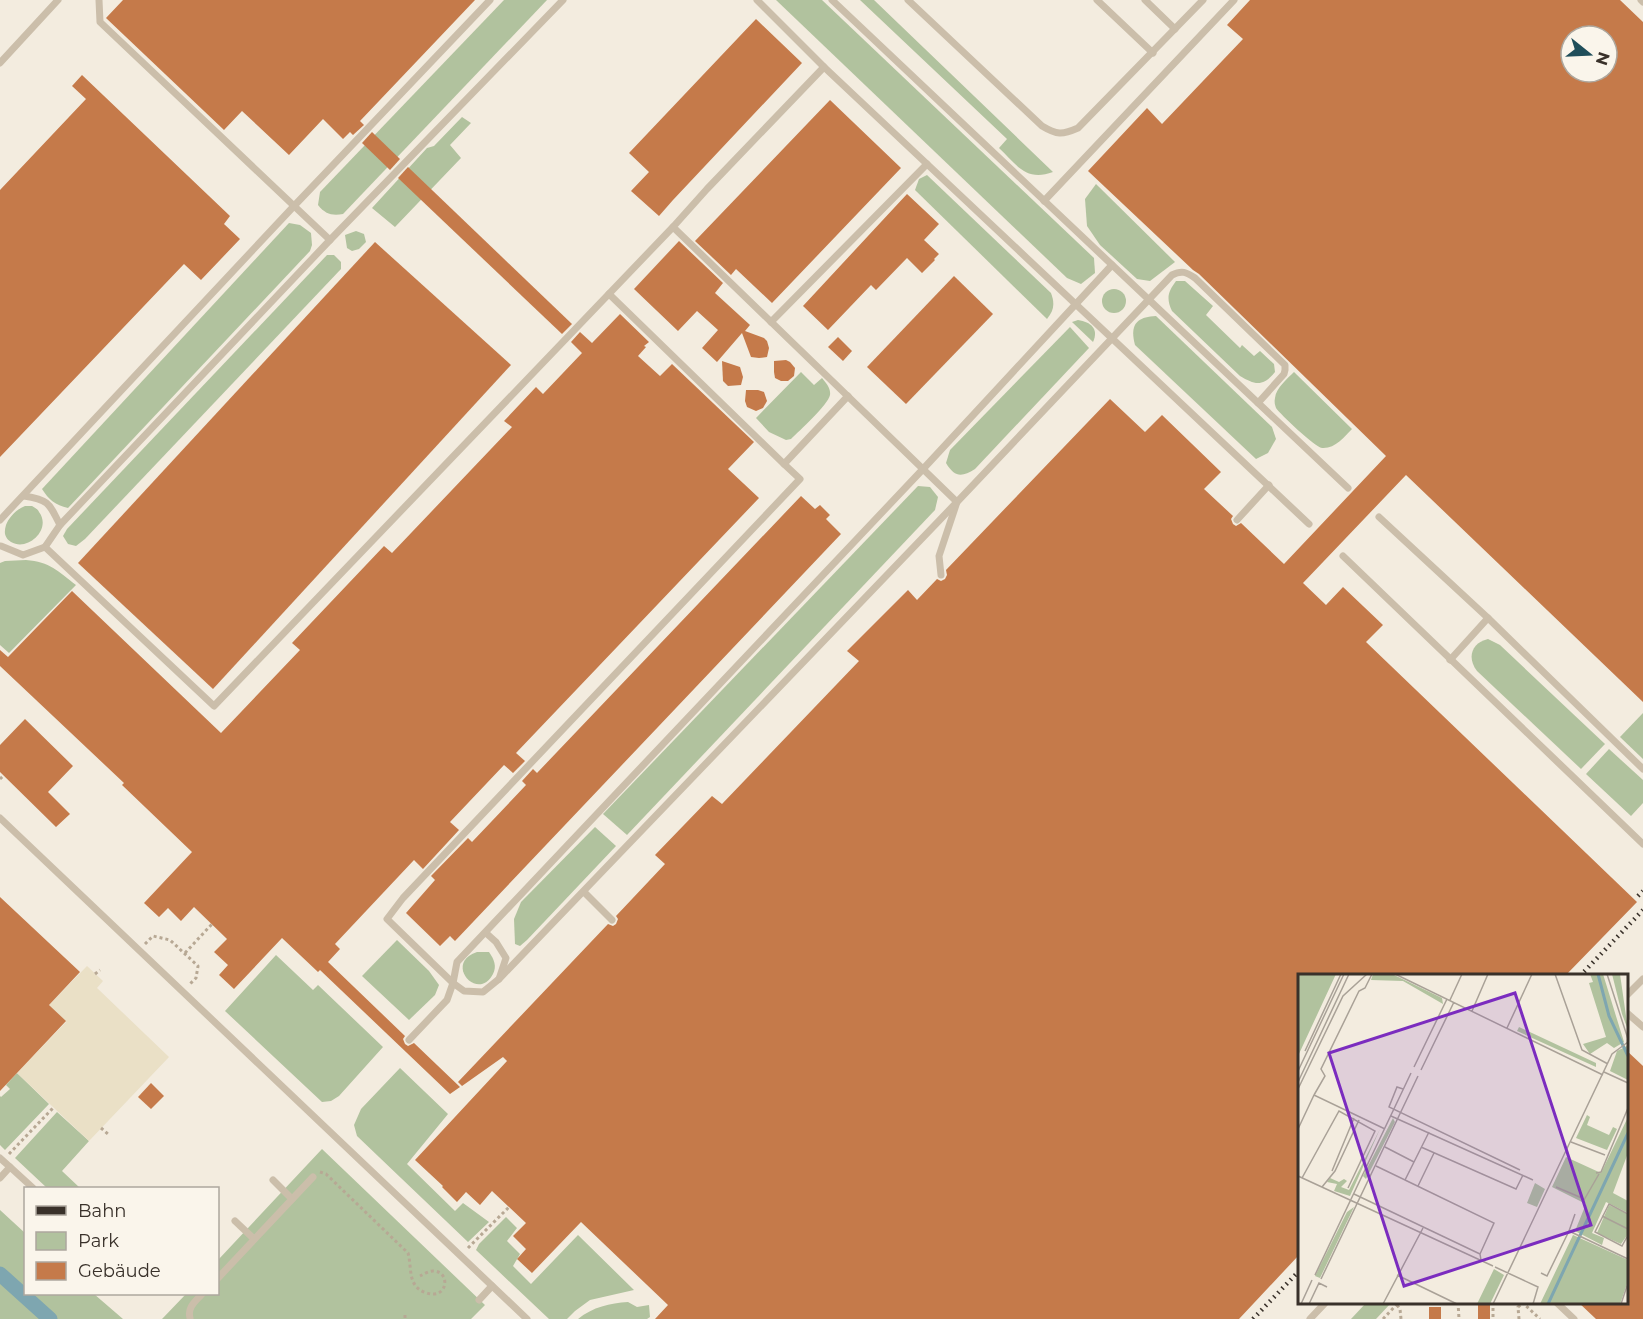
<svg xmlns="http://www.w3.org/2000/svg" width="1643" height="1319" viewBox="0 0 1643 1319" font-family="Montserrat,sans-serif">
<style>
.green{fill:#b1c29e}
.plaza{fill:#eae0c6}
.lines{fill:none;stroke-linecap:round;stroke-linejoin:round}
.canal{stroke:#7ea6b0;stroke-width:15}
.building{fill:#c57a4a;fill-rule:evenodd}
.path{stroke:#b7a894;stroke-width:3;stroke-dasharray:3 3;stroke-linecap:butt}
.service{stroke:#cbbeaa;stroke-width:7}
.rail{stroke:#39312a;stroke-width:4.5;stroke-dasharray:1.5 4.5;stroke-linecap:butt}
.inset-river{fill:none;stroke:#7ea6b0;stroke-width:3}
.inset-road{fill:none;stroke:#a9a197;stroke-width:1.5}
.view{fill:#7b2cbf;fill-opacity:0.15;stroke:#7b2cbf;stroke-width:3}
.inset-edge{fill:none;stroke:#39312a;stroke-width:3}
</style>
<rect width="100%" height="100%" fill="#f3ecdf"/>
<!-- green -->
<g class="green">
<path d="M504,0H547L343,214C332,216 325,214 318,205L320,192Z"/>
<path d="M776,0H822L1094,258L1095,273L1081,284L1067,278Z"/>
<path d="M860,0H874L1053,172C1026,182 1017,165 999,148L1007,139Z"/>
<path d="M462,117L471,123L450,145L461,158L395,227L372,208L427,148L434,146Z"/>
<path d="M927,175L1051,293C1055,304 1054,310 1047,319L915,190L919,179Z"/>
<path d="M1096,184L1175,262L1150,281L1137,279L1100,245L1087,226L1085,199Z"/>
<path d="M289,223L300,225L311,233L312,245L310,251L68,508C55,505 49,500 42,489Z"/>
<path d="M356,231L364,234L366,242L359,249L352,251L347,248L345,235Z"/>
<path d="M327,255H334L341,262V269L85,539L76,546L68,544L63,536L67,529Z"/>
<path d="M1176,281H1185L1213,306L1206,315L1240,348L1242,345L1254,356L1260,351L1274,364L1275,372C1263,387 1255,385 1240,376L1172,311C1166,298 1168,292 1176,281Z"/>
<circle cx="1114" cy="301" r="12"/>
<path d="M1156,316L1272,427L1276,439L1268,453L1256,459L1135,345C1130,326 1135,317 1156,316Z"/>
<path d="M1078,320C1091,322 1099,329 1093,342L1072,322Z"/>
<path d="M1070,327L1089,348L975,469C962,477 955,478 946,463L950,450Z"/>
<path d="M801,372L814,385L822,378C826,383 831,388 830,395C828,405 799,431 791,439L786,440L769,432L756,418Z"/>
<path d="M1294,372L1352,429C1344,437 1335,449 1322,448C1315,447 1280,414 1276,408C1275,405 1274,402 1275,398C1276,388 1287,379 1294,372Z"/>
<path d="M918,486L930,487L938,497L935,510L627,835L603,814Z"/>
<path d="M25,506H32C35,508 38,509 39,512C52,529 28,552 11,542C4,537 4,532 6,525C9,517 17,509 25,506Z"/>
<path d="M26,560C50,562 58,571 76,585L9,653L0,645V563L5,561Z"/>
<path d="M1488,639L1500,645L1605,744L1581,769L1477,671C1467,658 1471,643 1488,639Z"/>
<path d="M1643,713V759L1620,737Z"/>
<path d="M1609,749L1643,780V803L1631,816L1586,774Z"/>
<path d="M595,827L616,846L527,940L520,946L515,944L514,919L521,902Z"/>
<path d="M397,940L429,971L439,985L435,995L409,1020L362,976Z"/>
<path d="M477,952H489C494,959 497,966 493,974C478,1003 443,963 477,952Z"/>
<path d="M276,955L313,990L318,985L383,1047L339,1096L331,1101L322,1102L225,1011Z"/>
<path d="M400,1068L448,1114L407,1164L455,1211L463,1203L489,1222L468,1242L357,1136L354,1125L361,1109Z"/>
<path d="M17,1073L49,1104L5,1150L0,1145V1096L1,1097L10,1089L6,1085Z"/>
<path d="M57,1112L89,1141L62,1171L80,1188H47L15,1158Z"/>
<path d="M322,1149L485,1305L471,1319H162L186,1294H218V1260Z"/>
<path d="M0,1210L25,1233L26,1294H94L123,1319H0Z"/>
<path d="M506,1217L517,1228L507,1241L520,1254L513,1266L531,1284L578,1235L634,1290L590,1300L575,1311L567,1319H549L476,1250L479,1244Z"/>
<path d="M628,1302L637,1307L649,1305L650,1317L647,1319H578C593,1307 610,1303 628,1302Z"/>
<path d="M1366,1303L1367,1302L1391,1303L1376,1319H1351Z"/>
</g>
<!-- plaza -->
<path class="plaza" d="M87,966L103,981L97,988L169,1057L89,1141L17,1073L66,1022L49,1005Z"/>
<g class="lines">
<!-- canal -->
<path class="canal" d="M0,1274L50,1319"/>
</g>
<!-- building -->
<g class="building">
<path d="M123,0H475L360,121L364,125L353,135L350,132L343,139L323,119L289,155L242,111L224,130L106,18Z"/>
<path d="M1250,0H1620L1643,22V702L1406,475L1303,583L1326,605L1343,587L1383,625L1366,642L1637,902L1566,975H1299V1255L1239,1319H655L668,1305L581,1222L532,1273L517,1259L526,1249L513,1236L526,1223L492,1191L480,1205L466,1192L457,1202L442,1187L443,1186L415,1160L507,1061L503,1057L462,1086L458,1082L608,924L613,926L616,924L618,919L616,916L665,864L655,855L712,796L722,804L859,661L847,651L908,590L917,600L937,579L941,581L945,579L947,575L946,570L1110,399L1145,432L1162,415L1221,472L1204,489L1233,516L1231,519L1233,524L1236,526L1241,523L1284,564L1386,456L1199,274L1193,270L1088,171L1147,108L1162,124L1243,39L1227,25ZM1571,36H1607V72H1571Z"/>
<path d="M756,19L802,63L673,200L659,216L631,191L649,172L629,153Z"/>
<path d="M82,75L230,216L224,224L240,239L201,280L184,264L0,457V190L86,99L72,86Z"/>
<path d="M830,100L901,168L772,303L736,269L731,275L695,241Z"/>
<path d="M372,132L400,159L390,170L362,143Z"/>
<path d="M408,167L572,324L562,334L398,178Z"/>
<path d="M907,194L939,224L924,240L939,254L934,259L935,260L922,273L907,258L876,290L871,285L828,330L803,306Z"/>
<path d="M679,241L723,283L715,293L750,325L745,331L764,338L767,341L769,348L767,357L759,358L751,357L742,333L717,362L702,348L718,330L697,311L678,331L634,289Z"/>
<path d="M375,242L511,365L213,689L78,563Z"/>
<path d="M954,276L993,314L906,404L867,367Z"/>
<path d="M620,314L649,342L644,346L646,347L638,356L660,376L672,364L754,442L728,469L759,498L516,753L525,761L513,773L504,765L450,822L459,830L423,869L414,860L335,944L340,949L328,962L405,1036L403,1039L405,1044L408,1046L414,1043L460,1087L450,1094L320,970L318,972L282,938L234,989L219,975L228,965L214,952L227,939L194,907L181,921L168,908L159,917L144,903L192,852L122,785L124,783L0,666V650L8,657L72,591L221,733L300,650L292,643L384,546L392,553L512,427L504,421L536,387L543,394L582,353L571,342L580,332L592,343Z"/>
<path d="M838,337L852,351L843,361L828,347Z"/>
<path d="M786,360L790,362L795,368L794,376L788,381H781L775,378L774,372V361Z"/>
<path d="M722,361L740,367L743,377L741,385L728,386L723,381Z"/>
<path d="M746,390H758L764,392L767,401L763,408L756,411L747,407L745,401Z"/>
<path d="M801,496L815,509L820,505L830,515L826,519L841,534L455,941L450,936L440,946L406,913L435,880L431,876L468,838L472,842L526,785L522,781L533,769L537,773Z"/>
<path d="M25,719L73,766L48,792L70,814L56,827L0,772V745Z"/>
<path d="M0,897L80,972L49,1005L66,1021L0,1091Z"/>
<path d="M1626,1050L1643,1066V1319H1596L1578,1302H1626Z"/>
<path d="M151,1083L164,1096L151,1109L138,1097Z"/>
<rect x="1478" y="1303" width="12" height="16"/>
<rect x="1429" y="1307" width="12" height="12"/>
</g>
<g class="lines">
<!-- path -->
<g class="path">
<path d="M0,779L4,775"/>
<path d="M145,944L153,936L170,940L198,966L196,978L189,985"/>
<path d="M185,953L212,924"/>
<path d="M95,974L100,970"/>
<path d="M101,1128L109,1135"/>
<path d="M9,1154L53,1108"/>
<path d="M320,1172L326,1174L408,1253C411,1263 409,1276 415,1285C418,1289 422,1292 427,1293C448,1300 451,1271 433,1271C429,1271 424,1274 420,1276"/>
<path d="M468,1248L509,1207"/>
<path d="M1458,1302L1459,1319"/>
<path d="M1493,1302V1319"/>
<path d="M1522,1302L1540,1319"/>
<path d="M1397,1305L1400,1309L1401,1319"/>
<path d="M405,1315V1319"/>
<path d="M1383,1319L1399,1302"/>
<path d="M1519,1319L1518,1307L1523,1303"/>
</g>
<!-- service -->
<g class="service">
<path d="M99,0L100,22L330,240"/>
<path d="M757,0L824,67L1309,524"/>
<path d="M832,0L1348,488"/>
<path d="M908,0L1042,126C1057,135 1062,135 1078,128L1203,0"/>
<path d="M1097,0L1153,53"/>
<path d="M1145,0L1175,29"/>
<path d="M1641,0L1643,2"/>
<path d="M0,63L58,0"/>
<path d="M824,67L707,189L673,227L957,502L939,556L941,575"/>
<path d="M1044,201L1234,0"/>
<path d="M609,294L784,464"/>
<path d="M771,322L927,164"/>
<path d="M24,496C49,500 49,503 60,525"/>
<path d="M1379,517L1488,618L1643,769"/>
<path d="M0,520L294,206L490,0"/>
<path d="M1237,520L1269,485"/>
<path d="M1,546L23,555L45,547L60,525L330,240L563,0"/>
<path d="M45,547L214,706L673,227"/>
<path d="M1343,556L1643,844"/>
<path d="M1450,660L1488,618"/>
<path d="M0,818L527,1319"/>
<path d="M584,892L612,920"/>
<path d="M486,933L496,942L506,958L499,979L483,992L464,991L453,983L387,919L403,898L800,479L784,464L848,396"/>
<path d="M499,979L957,502L1172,275C1182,270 1186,272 1195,278L1285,365V370L1284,374L1258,403"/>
<path d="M1626,996L1643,979"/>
<path d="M1626,1012L1643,1027"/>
<path d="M409,1040L447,1000L453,983L457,962L924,468L1112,265"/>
<path d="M0,1158L10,1167"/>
<path d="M0,1178L10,1167L33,1188"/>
<path d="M273,1180L292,1199"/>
<path d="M235,1221L254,1239"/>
<path d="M218,1278L313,1177"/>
<path d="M479,1300L492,1286"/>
<path d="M1556,1302L1574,1319"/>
<path d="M190,1318C187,1307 196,1301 202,1294"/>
<path d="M1310,1319L1326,1302"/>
</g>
<!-- rail -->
<g class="rail">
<path d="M1638,896L1643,891"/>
<path d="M1580,976L1643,910"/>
<path d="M1253,1319L1300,1270"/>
</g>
</g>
<!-- overview -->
<g transform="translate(1298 974)">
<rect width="330" height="330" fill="#f3ecdf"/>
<path d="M0,0H38L0,82ZM75,0H94L144,24L145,30L105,7L73,6ZM292,0H305L326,68L316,74L309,69L292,80L285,70L308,63L291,9L295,8ZM314,0H322L330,56L324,40ZM221,53L298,89V93L219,57ZM329,72L330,74V106L312,97L319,77ZM289,141L292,143L289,151L311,161L315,153L319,155L309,176L278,164ZM330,143V179L315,219L330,227V239L308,228L294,259L306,264L304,271L277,257L288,230L254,213L268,183L303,199ZM95,144L97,148L68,205L65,202ZM82,155L52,222L36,217L39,210L29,208L32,204L41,208L46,205L49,207L43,213L51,216ZM237,209L247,215L239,233L229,229ZM311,231L330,240V260L323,270L299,259ZM56,233L22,304L17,302L49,238ZM275,261L330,286V307L322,330H242ZM196,295L206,301L192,330H179Z" fill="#b1c29e"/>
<path class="inset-river" d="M300,0L311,42L330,82M250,330L330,159"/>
<path class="inset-road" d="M97,0L305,101M257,0L284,76L310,90M309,0L330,65M152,26L164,0M174,37L190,0M209,54L234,0M7,77L43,0M116,93L149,25M123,96L156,28M0,97L46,0M306,98L330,109M0,108L51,0M0,115L45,22L69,0M105,115L99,113L91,133L222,196M16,121L27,102L23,95L61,17L67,14L74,0M93,142L235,206M0,155L16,121L87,155M273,168L307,181M87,173L116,188M123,173L218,215L225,201M78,192L107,206L131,158M34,197L56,144M298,199L303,198L330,134M0,202L195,292M4,204L41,137L77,157L50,214M107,206L196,249L182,280L183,286M120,212L136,179M24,213L37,197L61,146M258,213L284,224M56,220L182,280M286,226L301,200M277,240L271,257L330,285M330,240L311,230L297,258L324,272L330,261M304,242L330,255M197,293L240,313L235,330M243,299L249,302L271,257M17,301L113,99M99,301L159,330M23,305L120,102M3,330L14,306M11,330L21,309L29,313M85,330L125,254M195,330L314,80L330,68M323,330L330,309"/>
<path class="view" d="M217,19L293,251L106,312L31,79Z"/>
<rect width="330" height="330" class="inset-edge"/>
</g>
<!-- legend -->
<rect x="24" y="1187" width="195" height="108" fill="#faf5eb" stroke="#ada79e" stroke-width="1.5"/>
<rect x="36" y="1206" width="30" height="9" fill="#39312a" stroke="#ada79e" stroke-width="1.5"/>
<text x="78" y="1217" font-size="18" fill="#39312a">Bahn</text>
<rect x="36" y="1232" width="30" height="18" fill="#b1c29e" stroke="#ada79e" stroke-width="1.5"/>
<text x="78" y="1247" font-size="18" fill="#39312a">Park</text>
<rect x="36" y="1262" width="30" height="18" fill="#c57a4a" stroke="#ada79e" stroke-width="1.5"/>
<text x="78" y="1277" font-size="18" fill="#39312a">Gebäude</text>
<!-- north arrow -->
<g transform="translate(1589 54) rotate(108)"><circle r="28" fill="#faf5eb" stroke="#ada79e" stroke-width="1.5"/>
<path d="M0-4.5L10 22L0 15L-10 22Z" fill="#1f4e5a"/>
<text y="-9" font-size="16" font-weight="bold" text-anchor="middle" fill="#39312a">N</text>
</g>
</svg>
